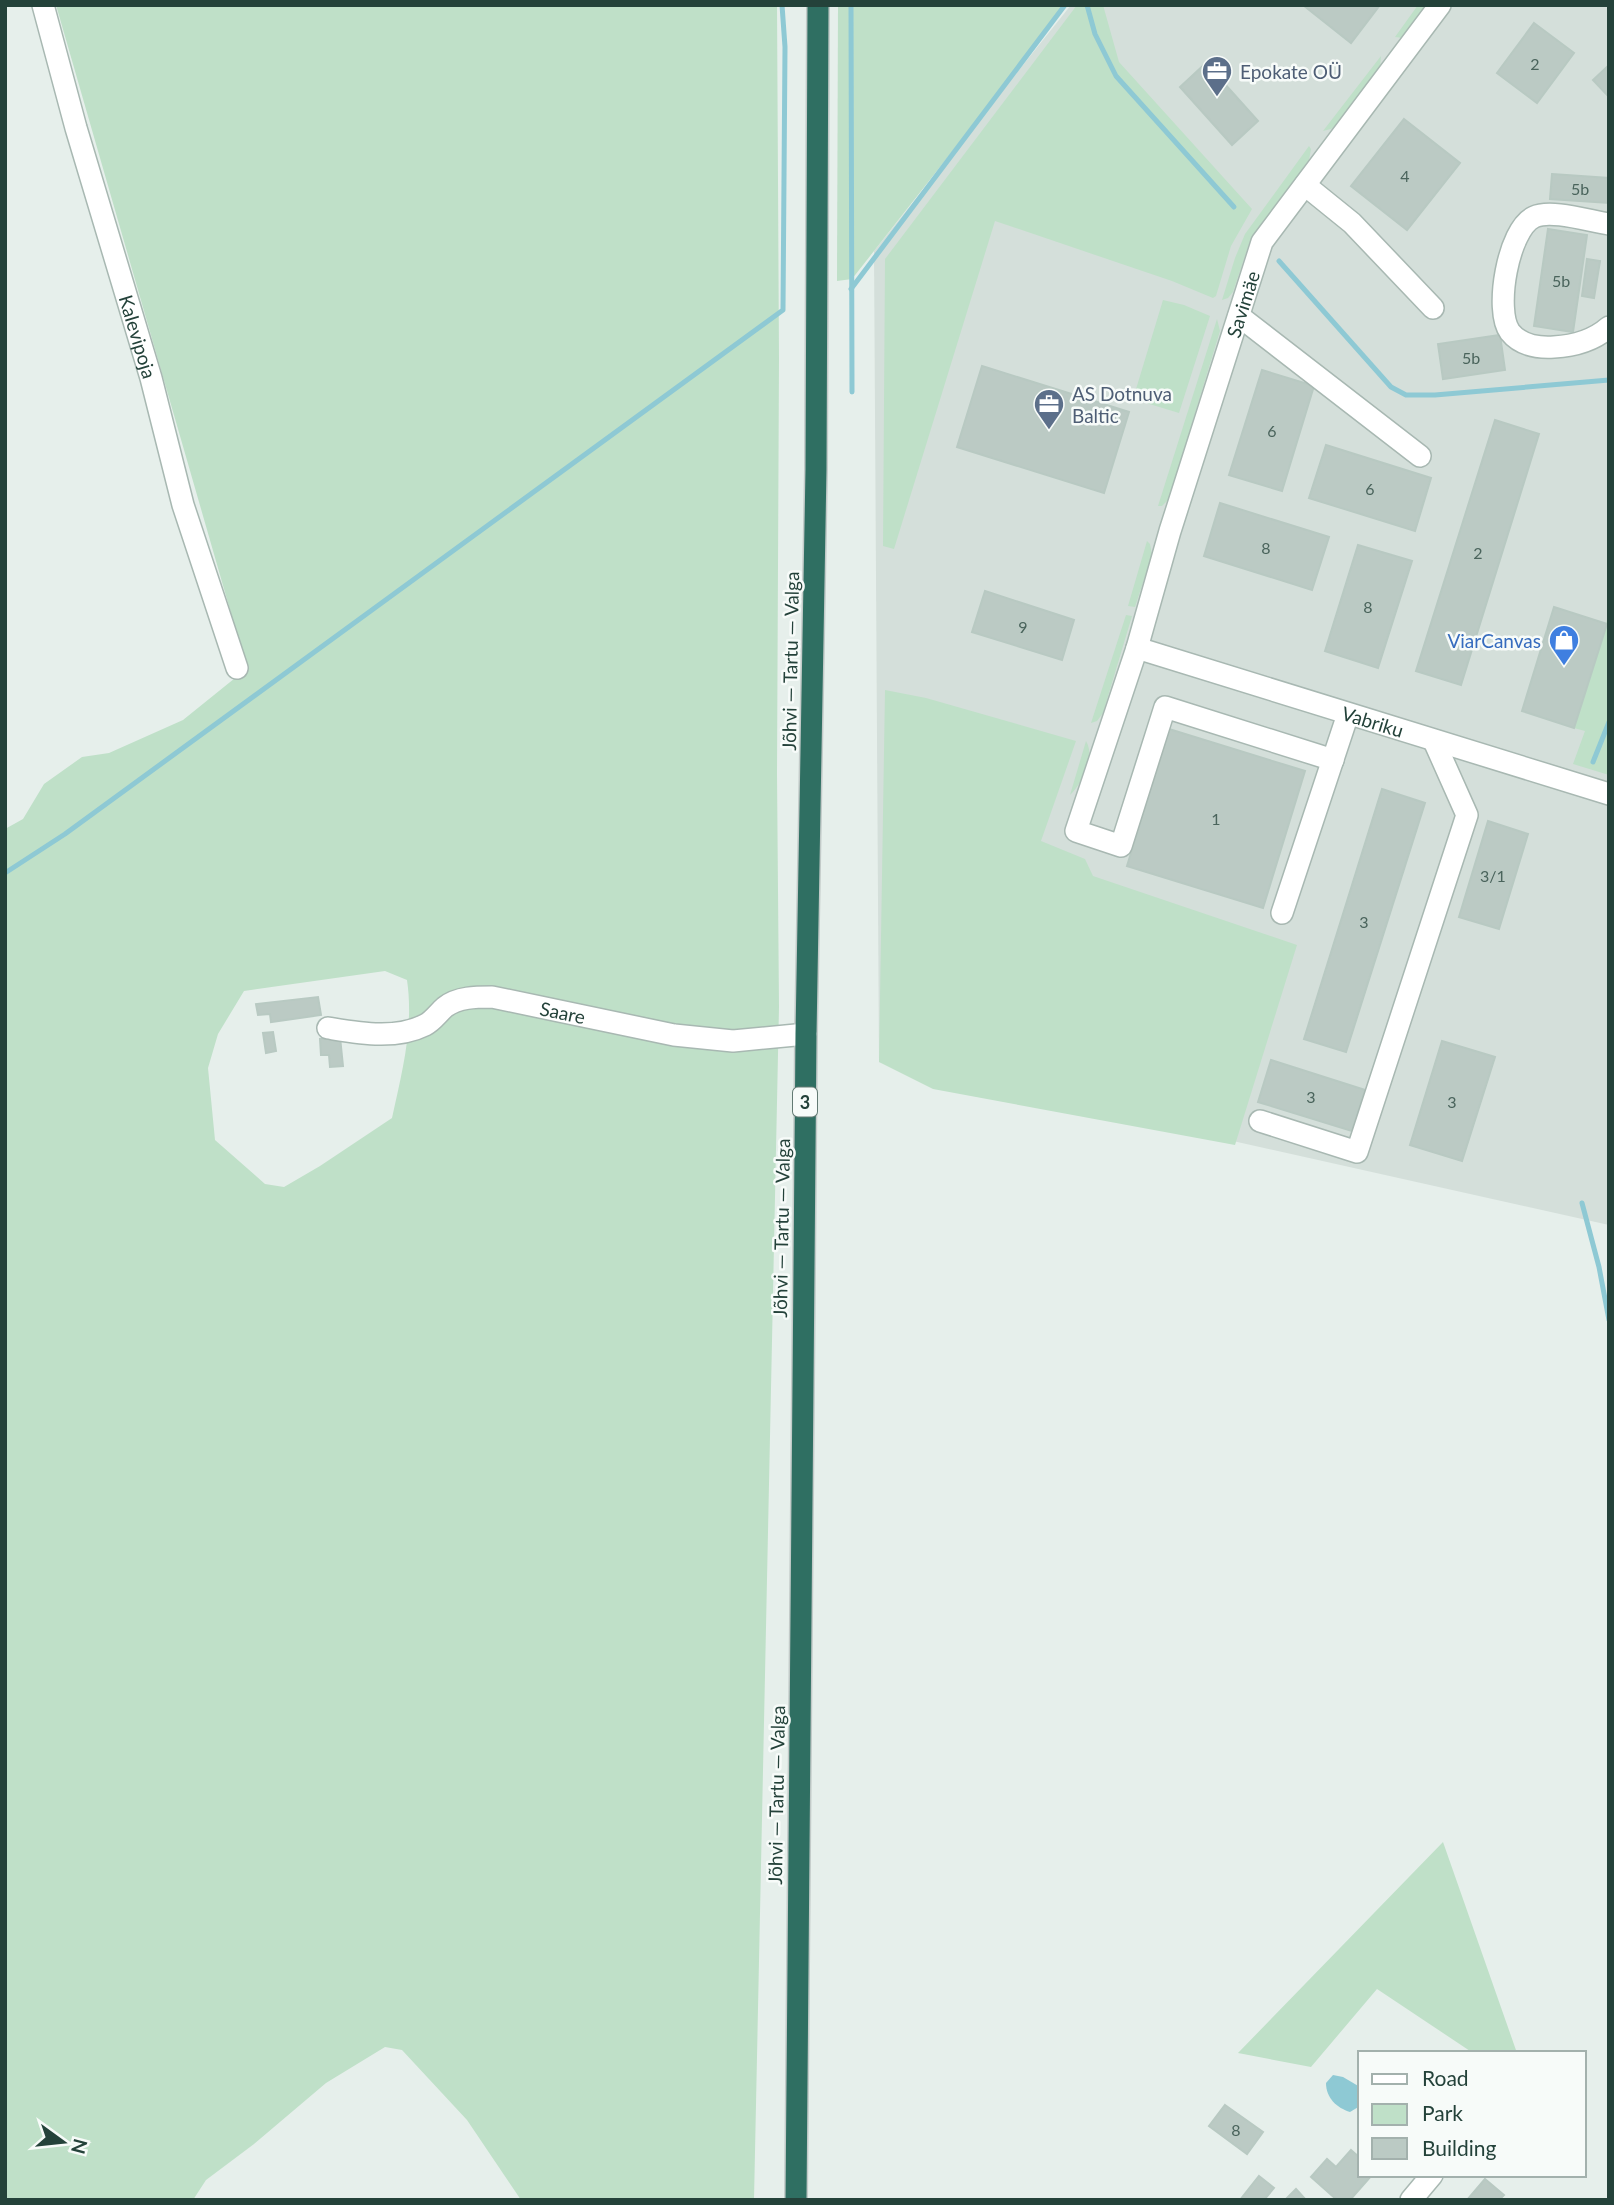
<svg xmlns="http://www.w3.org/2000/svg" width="1614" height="2205" viewBox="0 0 1614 2205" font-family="Lato,sans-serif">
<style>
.built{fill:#d4dfda}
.green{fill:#bfe0c8;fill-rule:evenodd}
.water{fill:#8ec9d4}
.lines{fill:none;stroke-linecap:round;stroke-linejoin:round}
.stream{stroke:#8ec9d4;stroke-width:5}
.building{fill:#bbcac4;stroke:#b8c9c2;stroke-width:2}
.minor-casing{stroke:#a8b8b2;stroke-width:24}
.highway-casing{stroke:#c2cac8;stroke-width:24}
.minor{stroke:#fff;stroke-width:21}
.highway{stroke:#2f6f62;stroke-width:21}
.labels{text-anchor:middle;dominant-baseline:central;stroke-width:5;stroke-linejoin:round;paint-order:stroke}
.number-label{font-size:16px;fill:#4a645c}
.shield{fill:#f7fbf9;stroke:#637a73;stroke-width:2}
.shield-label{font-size:18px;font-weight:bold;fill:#24423a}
.service-label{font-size:19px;fill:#4e5e75;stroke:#f7fbf9;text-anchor:start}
.street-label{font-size:19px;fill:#24423a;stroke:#f7fbf9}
.shop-label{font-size:19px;fill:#366cbe;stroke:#f7fbf9;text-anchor:end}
</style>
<rect width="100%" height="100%" fill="#e6efeb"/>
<!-- built -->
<path class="built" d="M1071,5H1609V1225L879,1062L874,251Z"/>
<!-- green -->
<g class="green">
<path d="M56,5H777L779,358L777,774L779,1007L754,2200H521L467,2120L402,2050L385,2047L326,2083L254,2144L206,2180L193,2200H5V829L23,819L44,784L82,757L109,753L183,720L245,670L239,641ZM385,971L407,980C414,1028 402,1072 392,1118L320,1166L284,1187L265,1184L215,1140L208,1068L218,1034L244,991Z"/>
<path d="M838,5H1067L852,279L837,281Z"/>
<path d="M1077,5H1103L1119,62L1252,209L1231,246L1216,296L1213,298L1172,281L995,221L894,549L883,546L885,259Z"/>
<path d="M1418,5H1428L1403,38L1395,37Z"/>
<path d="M1381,56L1380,68L1336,125L1331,129L1323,131Z"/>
<path d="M1309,146L1311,149L1309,160L1251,238L1233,292L1228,298L1222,300L1235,258L1245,234Z"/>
<path d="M1163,300L1184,305L1210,316L1179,413L1133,399Z"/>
<path d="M1217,319L1220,331L1169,499L1162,506H1158Z"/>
<path d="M1147,541L1150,544L1152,555L1135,607L1128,606Z"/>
<path d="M1609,614V775L1573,764L1585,731L1574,728Z"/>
<path d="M1126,615L1132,616L1103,713L1097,721L1091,723Z"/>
<path d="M885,690L926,698L1076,741L1041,841L1085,859L1093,876L1297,945L1235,1145L933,1089L879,1062Z"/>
<path d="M1086,741C1096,758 1082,783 1070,795Z"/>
<path d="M1443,1842L1517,2053H1473L1377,1989L1311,2067L1238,2053Z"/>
</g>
<!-- water -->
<path class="water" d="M1333,2075L1343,2077L1360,2087V2106L1350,2112C1337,2108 1326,2098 1326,2083Z"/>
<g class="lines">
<!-- stream -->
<g class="stream">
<path d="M851,5L852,392"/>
<path d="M1087,5L1095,34L1116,76L1234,207"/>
<path d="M1279,261L1391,387L1406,395H1435L1609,380"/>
<path d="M851,289L1065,5"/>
<path d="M1593,762L1609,722"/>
<path d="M5,873L65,834L783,310L785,47L782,5"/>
<path d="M1582,1203L1599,1267L1609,1320"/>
</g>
</g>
<!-- building -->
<g class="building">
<path d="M1303,5H1380L1351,43Z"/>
<path d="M1534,23L1574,53L1537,103L1497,73Z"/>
<path d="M1206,63L1258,121L1232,145L1180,87Z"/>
<path d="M1607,67L1609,69V97L1593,80Z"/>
<path d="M1404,119L1460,163L1407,230L1351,186Z"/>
<path d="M1552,174L1609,178V203L1550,199Z"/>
<path d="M1548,229L1587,235L1573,332L1534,326Z"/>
<path d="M1587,259L1600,261L1594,298L1582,296Z"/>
<path d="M1500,335L1505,370L1443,379L1438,344Z"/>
<path d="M982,366L1129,412L1104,493L957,447Z"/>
<path d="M1262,370L1314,386L1282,491L1229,475Z"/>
<path d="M1495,420L1539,434L1461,685L1416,671Z"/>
<path d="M1326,445L1431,478L1415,531L1309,498Z"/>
<path d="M1220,503L1329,537L1312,590L1204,556Z"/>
<path d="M1358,545L1412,561L1378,668L1325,651Z"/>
<path d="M985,591L1074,620L1062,660L972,632Z"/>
<path d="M1554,607L1607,624L1574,728L1522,711Z"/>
<path d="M1169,729L1305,771L1263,908L1127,866Z"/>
<path d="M1382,789L1425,803L1346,1052L1304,1039Z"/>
<path d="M1488,821L1528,834L1499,929L1459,917Z"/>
<path d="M318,997L321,1015L271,1022L270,1014L258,1015L256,1004Z"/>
<path d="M273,1032L276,1051L266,1053L263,1033Z"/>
<path d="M340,1037L343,1066L330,1067L329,1055H321L320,1039Z"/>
<path d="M1442,1041L1495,1057L1462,1161L1410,1145Z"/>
<path d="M1271,1060L1365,1090L1352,1131L1258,1102Z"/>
<path d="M1225,2105L1263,2132L1247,2154L1209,2126Z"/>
<path d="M1351,2150L1360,2158V2175H1372L1350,2200H1337L1311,2177L1327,2159L1336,2167Z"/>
<path d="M1259,2176L1274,2188L1264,2200H1240Z"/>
<path d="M1485,2179L1504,2195L1499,2200H1467Z"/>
<path d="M1296,2189L1306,2200H1285Z"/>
</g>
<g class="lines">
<!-- minor casing -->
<g class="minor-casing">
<g id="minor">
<path id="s1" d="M43,5L76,128L151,378L183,505L237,668"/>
<path d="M1305,185L1352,223L1433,308"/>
<path d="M1609,224C1589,221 1551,209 1534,217C1508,229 1494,311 1510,332C1521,346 1538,348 1554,347C1574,346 1593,341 1609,327"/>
<path d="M1239,316L1420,456"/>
<path id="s2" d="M1137,648L1609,794"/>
<path id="s3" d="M1333,760L1165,707L1121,846L1076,831L1137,648L1170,531L1262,242L1440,5"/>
<path d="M1282,913L1348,714"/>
<path id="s4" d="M328,1028C359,1033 395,1040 425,1025C433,1021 438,1013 445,1007C458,997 476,997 492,997L674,1035L733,1041L806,1034"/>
<path d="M1260,1121L1357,1152L1467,815L1434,741"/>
<path d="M1411,2200L1432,2175"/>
</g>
</g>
<!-- highway casing -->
<g class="highway-casing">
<path id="highway" d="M796,2200L806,1034L816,469L818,5"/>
</g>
<!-- minor -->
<use href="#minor" class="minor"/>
<!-- highway -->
<use href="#highway" class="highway"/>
</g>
<!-- icons -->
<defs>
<g id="office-pin" transform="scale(1.575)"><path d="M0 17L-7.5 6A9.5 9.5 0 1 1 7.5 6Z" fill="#5c6f8a" stroke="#f7fbf9"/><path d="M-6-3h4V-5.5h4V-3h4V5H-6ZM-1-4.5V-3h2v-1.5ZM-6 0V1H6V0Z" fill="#fff"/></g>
<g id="shop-pin" transform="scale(1.575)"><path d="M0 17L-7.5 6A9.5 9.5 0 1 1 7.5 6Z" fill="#3f7fe0" stroke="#f7fbf9"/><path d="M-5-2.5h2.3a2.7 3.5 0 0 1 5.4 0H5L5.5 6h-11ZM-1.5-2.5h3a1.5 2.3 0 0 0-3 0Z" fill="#fff"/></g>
</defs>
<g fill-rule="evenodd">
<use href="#office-pin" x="1217" y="71"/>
<use href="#office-pin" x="1049" y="404"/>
<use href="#shop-pin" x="1564" y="640"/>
</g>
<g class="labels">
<!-- number labels -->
<g class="number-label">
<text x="1535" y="63">2</text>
<text x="1405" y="175">4</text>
<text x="1580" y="188">5b</text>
<text x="1561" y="280">5b</text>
<text x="1471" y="357">5b</text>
<text x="1272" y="430">6</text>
<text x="1370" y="488">6</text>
<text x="1266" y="547">8</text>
<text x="1478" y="552">2</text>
<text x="1368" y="606">8</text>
<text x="1023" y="626">9</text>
<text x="1216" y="818">1</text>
<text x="1493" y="875">3/1</text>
<text x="1364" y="921">3</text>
<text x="1311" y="1096">3</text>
<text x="1452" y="1101">3</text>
<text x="1236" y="2129">8</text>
</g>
<!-- shield labels -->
<rect class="shield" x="793" y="1087.5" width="24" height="29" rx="5"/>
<g class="shield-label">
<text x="805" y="1102">3</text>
</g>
<!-- service labels -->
<g class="service-label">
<text x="1240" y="71">Epokate OÜ</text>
<text x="1072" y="393">AS Dotnuva<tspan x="1072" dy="22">Baltic</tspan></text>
</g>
<!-- street labels -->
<g class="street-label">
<text stroke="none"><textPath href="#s3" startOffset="922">Savimäe</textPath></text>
<text stroke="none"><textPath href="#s1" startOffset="345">Kalevipoja</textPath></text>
<text transform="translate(790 661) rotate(-89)">Jõhvi — Tartu — Valga</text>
<text stroke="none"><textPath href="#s2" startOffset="247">Vabriku</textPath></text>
<text stroke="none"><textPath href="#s4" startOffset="247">Saare</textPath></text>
<text transform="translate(781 1228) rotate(-89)">Jõhvi — Tartu — Valga</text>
<text transform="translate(776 1795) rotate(-89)">Jõhvi — Tartu — Valga</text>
</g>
<!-- shop labels -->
<g class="shop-label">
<text x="1541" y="640">ViarCanvas</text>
</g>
</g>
<!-- border -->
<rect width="1614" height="2205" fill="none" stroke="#24423a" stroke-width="14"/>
<!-- legend -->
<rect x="1358" y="2051" width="228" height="126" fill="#f7fbf9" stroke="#a3b1ad" stroke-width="2"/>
<rect x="1372" y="2074" width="35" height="10" fill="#ffffff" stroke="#a3b1ad" stroke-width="2"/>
<text x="1422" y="2086" font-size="21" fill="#24423a">Road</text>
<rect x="1372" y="2104" width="35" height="21" fill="#bfe0c8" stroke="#a3b1ad" stroke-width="2"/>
<text x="1422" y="2121" font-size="21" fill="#24423a">Park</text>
<rect x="1372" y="2138" width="35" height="21" fill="#bbcac4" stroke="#a3b1ad" stroke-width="2"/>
<text x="1422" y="2156" font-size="21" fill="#24423a">Building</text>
<!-- north arrow -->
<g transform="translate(63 2142) rotate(105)" stroke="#f7fbf9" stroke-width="5" paint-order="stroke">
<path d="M0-5L12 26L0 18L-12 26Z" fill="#24423a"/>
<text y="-10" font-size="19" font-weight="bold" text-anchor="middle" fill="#24423a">N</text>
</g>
</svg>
